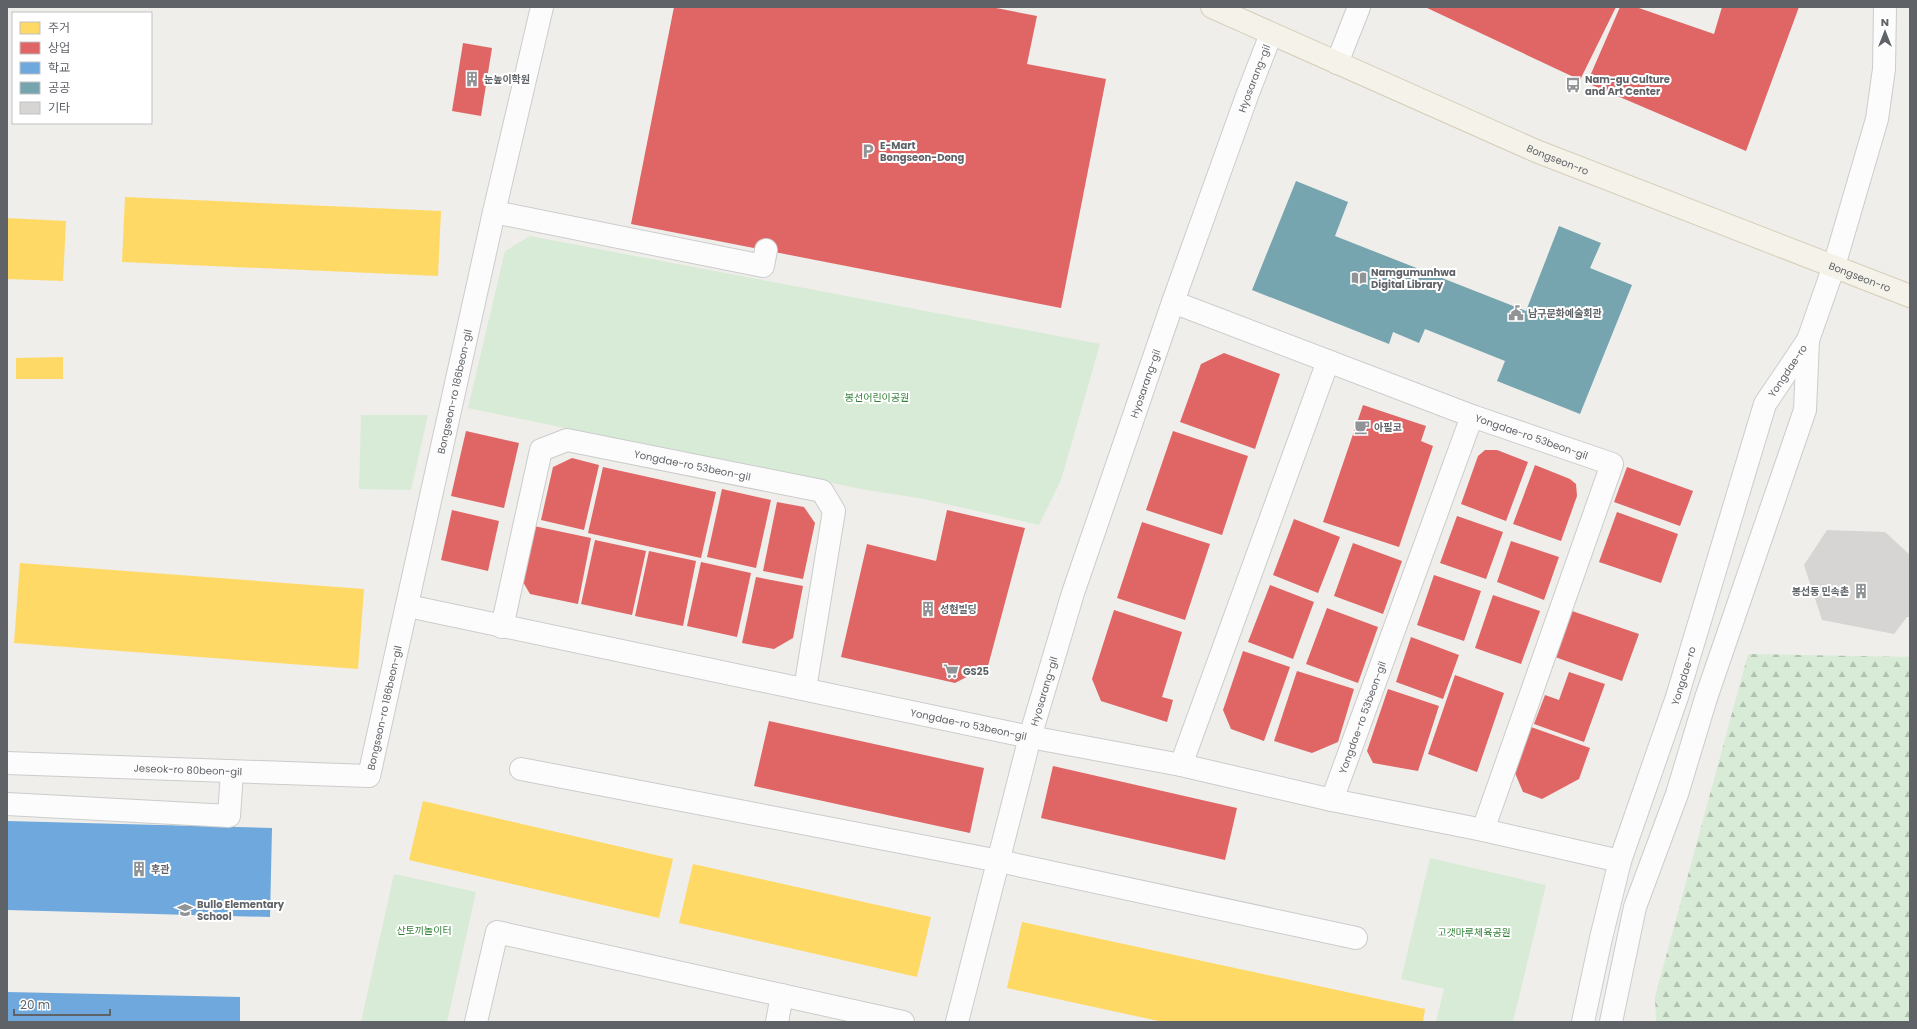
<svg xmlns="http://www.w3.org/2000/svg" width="1917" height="1029" viewBox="0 0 1917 1029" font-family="Poppins,'Noto Sans KR',sans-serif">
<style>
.forest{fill:url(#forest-firs)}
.park{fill:#d8ebd6}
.homes{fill:#ffd966}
.shops{fill:#e06666}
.schools{fill:#6fa8dc}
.public{fill:#76a5af}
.building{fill:#d6d5d3}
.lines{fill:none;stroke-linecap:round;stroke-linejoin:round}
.minor-casing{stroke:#cbcccc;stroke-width:24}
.major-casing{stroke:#d7ceb8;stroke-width:24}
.minor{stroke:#fdfcfc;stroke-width:22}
.major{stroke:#f4f2e9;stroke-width:22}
.labels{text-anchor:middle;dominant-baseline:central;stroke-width:4;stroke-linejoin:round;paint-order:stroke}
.poi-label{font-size:10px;font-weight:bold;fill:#5f6368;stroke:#fff;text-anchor:start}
.street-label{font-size:10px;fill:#5f6368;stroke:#fff}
.park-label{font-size:10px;fill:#348238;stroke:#fff}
</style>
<defs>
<pattern id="forest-firs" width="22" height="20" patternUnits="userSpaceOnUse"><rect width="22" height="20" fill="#d8ebd6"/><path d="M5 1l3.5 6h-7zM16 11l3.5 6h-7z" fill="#b2c2b1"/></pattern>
</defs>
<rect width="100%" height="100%" fill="#efeeea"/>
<!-- forest -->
<path class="forest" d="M1748,654L1910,657V1022H1656L1655,997Z"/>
<!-- park -->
<g class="park">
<path d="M530,236L1100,344L1061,480L1039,525L924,499L861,489L468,408L505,251Z"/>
<path d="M361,415H428L411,490L359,489Z"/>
<path d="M1430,858L1546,885L1513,1022H1436L1444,989L1401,979Z"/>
<path d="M394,874L476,892L447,1022H361Z"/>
</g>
<!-- homes -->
<g class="homes">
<path d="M125,197L441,211L438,276L122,262Z"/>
<path d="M7,218L66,221L63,281L7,279Z"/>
<path d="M63,357V379H16V358Z"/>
<path d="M20,563L364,589L358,669L14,643Z"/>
<path d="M423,801L673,859L659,918L409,860Z"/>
<path d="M693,864L931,917L917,977L679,923Z"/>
<path d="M1022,922L1425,1009L1423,1022H1163L1007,988Z"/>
</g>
<!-- shops -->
<g class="shops">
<path d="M674,7H991L1037,16L1027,64L1106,79L1061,308L631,224Z"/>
<path d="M1425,7H1616L1580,80Z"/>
<path d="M1620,7H1636L1714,34L1722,7H1799L1746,151L1587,83Z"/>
<path d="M463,43L492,48L481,116L452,111Z"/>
<path d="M1224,353L1280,374L1255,449L1180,422L1201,364Z"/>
<path d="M1363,405L1426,426L1421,441L1433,446L1399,547L1323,522Z"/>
<path d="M466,431L519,443L504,508L451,496Z"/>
<path d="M1173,431L1248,456L1222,535L1146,510Z"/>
<path d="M1485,450H1497L1528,462L1506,521L1461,504L1478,456Z"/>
<path d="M572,458L599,465L584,530L541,520L553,467Z"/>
<path d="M1535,465L1570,479L1576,484L1577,496L1561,541L1513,524Z"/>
<path d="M603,467L716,492L701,558L588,533Z"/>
<path d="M1627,467L1693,491L1680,526L1614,502Z"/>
<path d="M722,489L771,500L756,568L707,557Z"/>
<path d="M777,502L804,507L815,523L803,579L763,571Z"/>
<path d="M452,510L499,521L488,571L441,560Z"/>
<path d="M947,510L1025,528L988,666L955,683L841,657L867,544L936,561Z"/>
<path d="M1617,512L1678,534L1661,583L1599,562Z"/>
<path d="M1457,516L1503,532L1486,579L1440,563Z"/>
<path d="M1294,519L1340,537L1318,593L1273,575Z"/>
<path d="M1142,522L1210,544L1185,620L1117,598Z"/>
<path d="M534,526L591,538L578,604L530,594L523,582Z"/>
<path d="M595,540L646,551L632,615L581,604Z"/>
<path d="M1511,541L1559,557L1544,600L1497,582Z"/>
<path d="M1353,543L1402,561L1383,614L1334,596Z"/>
<path d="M649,551L696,561L683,626L635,616Z"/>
<path d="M701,562L751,573L737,637L687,626Z"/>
<path d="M1434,575L1481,591L1464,641L1417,625Z"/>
<path d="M756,577L803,586L793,638L774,649L742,643Z"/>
<path d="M1270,585L1314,602L1293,659L1248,642Z"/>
<path d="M1493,595L1540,611L1521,664L1475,648Z"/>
<path d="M1327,608L1378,627L1358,683L1306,664Z"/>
<path d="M1114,610L1182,632L1162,697L1173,700L1167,722L1101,701L1092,679Z"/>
<path d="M1572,611L1639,634L1622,681L1555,657Z"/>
<path d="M1411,637L1459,655L1443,699L1396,682Z"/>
<path d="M1243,651L1290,667L1264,741L1231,729L1223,710Z"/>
<path d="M1297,671L1354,689L1338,742L1312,753L1274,741Z"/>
<path d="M1569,672L1605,684L1584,742L1534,724L1545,695L1559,700Z"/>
<path d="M1455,675L1504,693L1477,772L1428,754Z"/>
<path d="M1388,689L1439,706L1418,771L1373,763L1367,751Z"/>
<path d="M769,721L984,768L970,833L754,786Z"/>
<path d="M1531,727L1590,748L1579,779L1542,799L1523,792L1515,773Z"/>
<path d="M1053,766L1237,808L1225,860L1041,818Z"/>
</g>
<!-- schools -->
<g class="schools">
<path d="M7,821L272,828L270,917L7,910Z"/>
<path d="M7,992L240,997V1022H7Z"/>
</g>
<!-- public -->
<path class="public" d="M1296,181L1348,202L1335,236L1526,311L1559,226L1601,243L1590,268L1632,285L1580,414L1497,381L1505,361L1425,329L1419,343L1393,332L1389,344L1252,290Z"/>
<!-- building -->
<path class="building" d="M1827,530L1885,532L1910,555V617H1907L1894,634L1822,620L1804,565Z"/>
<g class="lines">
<!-- minor casing -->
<g class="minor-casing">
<g id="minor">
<path d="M1337,63L1359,7"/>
<path d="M494,212L763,266L766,250"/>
<path id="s1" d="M1173,302L1472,416L1612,464L1483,830"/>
<path id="s2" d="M408,606L1030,737L1181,765L1332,800L1483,830L1620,861"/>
<path id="s3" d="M502,627L541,450L567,440L822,491L834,511L805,689"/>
<path id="s4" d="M7,763L369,776L494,212L542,7"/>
<path d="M1181,765L1328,361"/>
<path d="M521,769L999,861L1356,938"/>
<path id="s5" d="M1332,800L1472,416"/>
<path d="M7,804L229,816L232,772"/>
<path d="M476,1022L497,932L903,1022"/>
<path d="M777,1022L782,995"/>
<path id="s6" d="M957,1022L1030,737L1073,593L1173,302L1248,93L1271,34"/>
<path id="s7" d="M1583,1022L1601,938L1620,861L1677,697L1765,404L1808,340L1834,266L1877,119L1884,69L1885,7"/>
<path d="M1611,1022L1635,907L1677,794L1706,698L1805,410L1808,340"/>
</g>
</g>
<!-- major casing -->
<g class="major-casing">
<g id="major">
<path id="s8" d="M1212,7L1536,151L1910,296"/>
</g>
</g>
<!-- minor -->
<use href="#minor" class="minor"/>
<!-- major -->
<use href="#major" class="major"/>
</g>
<!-- icons -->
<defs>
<g id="building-bare" transform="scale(1.2)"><path d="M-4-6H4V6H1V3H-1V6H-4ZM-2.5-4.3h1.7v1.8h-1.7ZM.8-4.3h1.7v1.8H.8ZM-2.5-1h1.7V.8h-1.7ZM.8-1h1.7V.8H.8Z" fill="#919496" stroke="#fff" stroke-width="2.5" paint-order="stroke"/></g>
<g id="bus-bare" transform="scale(1.2)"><path d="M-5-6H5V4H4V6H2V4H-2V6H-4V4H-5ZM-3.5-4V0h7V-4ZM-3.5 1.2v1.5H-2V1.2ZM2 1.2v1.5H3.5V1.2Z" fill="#919496" stroke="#fff" stroke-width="2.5" paint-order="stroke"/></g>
<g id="parking-bare" transform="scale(1.2)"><path d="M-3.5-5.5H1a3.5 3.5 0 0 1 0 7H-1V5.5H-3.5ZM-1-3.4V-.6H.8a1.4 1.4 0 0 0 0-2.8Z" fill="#919496" stroke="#fff" stroke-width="2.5" paint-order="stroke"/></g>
<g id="library-bare" transform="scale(1.2)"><path d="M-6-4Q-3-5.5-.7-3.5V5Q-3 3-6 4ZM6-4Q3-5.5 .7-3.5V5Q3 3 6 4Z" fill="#919496" stroke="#fff" stroke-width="2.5" paint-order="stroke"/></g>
<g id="civic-bare" transform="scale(1.2)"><path d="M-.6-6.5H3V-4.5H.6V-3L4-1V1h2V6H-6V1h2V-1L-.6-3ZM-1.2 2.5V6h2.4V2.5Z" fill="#919496" stroke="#fff" stroke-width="2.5" paint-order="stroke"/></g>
<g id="cafe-bare" transform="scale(1.2)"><path d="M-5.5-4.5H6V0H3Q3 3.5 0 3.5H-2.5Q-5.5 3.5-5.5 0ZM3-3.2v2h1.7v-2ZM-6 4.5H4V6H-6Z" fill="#919496" stroke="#fff" stroke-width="2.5" paint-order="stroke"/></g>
<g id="supermarket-bare" transform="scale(1.2)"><path d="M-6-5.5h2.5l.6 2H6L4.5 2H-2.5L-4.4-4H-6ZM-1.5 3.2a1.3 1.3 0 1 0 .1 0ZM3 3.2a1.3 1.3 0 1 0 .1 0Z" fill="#919496" stroke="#fff" stroke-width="2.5" paint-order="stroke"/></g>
<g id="school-bare" transform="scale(1.2)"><path d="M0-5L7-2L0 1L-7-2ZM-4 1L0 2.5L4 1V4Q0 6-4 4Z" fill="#919496" stroke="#fff" stroke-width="2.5" paint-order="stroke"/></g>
</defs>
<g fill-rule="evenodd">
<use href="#building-bare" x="472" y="79"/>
<use href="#bus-bare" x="1573" y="85"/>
<use href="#parking-bare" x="868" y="151"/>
<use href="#library-bare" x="1359" y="278"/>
<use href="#civic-bare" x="1516" y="313"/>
<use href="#cafe-bare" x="1362" y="427"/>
<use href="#building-bare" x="1861" y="591"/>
<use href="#building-bare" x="928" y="609"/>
<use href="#supermarket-bare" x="951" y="671"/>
<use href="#building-bare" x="139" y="869"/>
<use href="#school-bare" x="185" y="910"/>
</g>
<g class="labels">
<!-- poi labels -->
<g class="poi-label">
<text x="484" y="79">눈높이학원</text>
<text x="1585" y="79">Nam-gu Culture<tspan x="1585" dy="12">and Art Center</tspan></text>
<text x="880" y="145">E-Mart<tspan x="880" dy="12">Bongseon-Dong</tspan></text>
<text x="1371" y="272">Namgumunhwa<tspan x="1371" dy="12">Digital Library</tspan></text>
<text x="1528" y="313">남구문화예술회관</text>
<text x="1374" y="427">아필코</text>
<text x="1849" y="591" text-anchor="end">봉선동 민속촌</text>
<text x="940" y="609">성현빌딩</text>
<text x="963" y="671">GS25</text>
<text x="151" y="869">후관</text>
<text x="197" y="904">Bullo Elementary<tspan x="197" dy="12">School</tspan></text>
</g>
<!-- street labels -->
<g class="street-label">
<text stroke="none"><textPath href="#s6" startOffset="990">Hyosarang-gil</textPath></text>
<text stroke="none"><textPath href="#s8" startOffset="378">Bongseon-ro</textPath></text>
<text stroke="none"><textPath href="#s8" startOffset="702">Bongseon-ro</textPath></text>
<text stroke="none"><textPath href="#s7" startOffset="685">Yongdae-ro</textPath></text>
<text stroke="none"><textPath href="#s6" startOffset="666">Hyosarang-gil</textPath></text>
<text stroke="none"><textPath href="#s4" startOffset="756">Bongseon-ro 186beon-gil</textPath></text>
<text stroke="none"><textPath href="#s1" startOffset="383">Yongdae-ro 53beon-gil</textPath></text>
<text stroke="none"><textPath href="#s3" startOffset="337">Yongdae-ro 53beon-gil</textPath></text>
<text stroke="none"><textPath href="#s7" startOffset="361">Yongdae-ro</textPath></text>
<text stroke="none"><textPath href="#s6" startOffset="342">Hyosarang-gil</textPath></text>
<text stroke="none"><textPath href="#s4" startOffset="432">Bongseon-ro 186beon-gil</textPath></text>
<text stroke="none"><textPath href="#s5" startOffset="88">Yongdae-ro 53beon-gil</textPath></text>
<text stroke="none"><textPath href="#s2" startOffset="573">Yongdae-ro 53beon-gil</textPath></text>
<text stroke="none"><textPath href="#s4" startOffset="181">Jeseok-ro 80beon-gil</textPath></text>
</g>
<!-- park labels -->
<g class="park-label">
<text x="877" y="397">봉선어린이공원</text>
<text x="424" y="930">산토끼놀이터</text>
<text x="1474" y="932">고갯마루체육공원</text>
</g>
</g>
<!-- border -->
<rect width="1917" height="1029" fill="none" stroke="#5f6368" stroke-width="16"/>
<!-- legend -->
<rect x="12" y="12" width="140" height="112" fill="#ffffff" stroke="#bfc1c3"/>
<rect x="20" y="22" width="20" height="12" fill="#ffd966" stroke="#bfc1c3"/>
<text x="48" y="32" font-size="12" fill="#5f6368">주거</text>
<rect x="20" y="42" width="20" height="12" fill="#e06666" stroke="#bfc1c3"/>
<text x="48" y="52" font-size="12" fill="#5f6368">상업</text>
<rect x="20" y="62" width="20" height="12" fill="#6fa8dc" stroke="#bfc1c3"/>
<text x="48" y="72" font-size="12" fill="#5f6368">학교</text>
<rect x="20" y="82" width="20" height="12" fill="#76a5af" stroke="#bfc1c3"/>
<text x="48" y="92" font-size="12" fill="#5f6368">공공</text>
<rect x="20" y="102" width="20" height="12" fill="#d6d5d3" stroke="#bfc1c3"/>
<text x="48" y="112" font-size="12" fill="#5f6368">기타</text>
<!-- north arrow -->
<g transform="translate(1885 32)" stroke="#ffffff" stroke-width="3" paint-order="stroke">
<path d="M0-3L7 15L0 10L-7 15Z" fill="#5f6368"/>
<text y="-6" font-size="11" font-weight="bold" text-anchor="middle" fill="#5f6368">N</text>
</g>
<!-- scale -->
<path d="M14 1009v6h96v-6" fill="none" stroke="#5f6368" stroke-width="2"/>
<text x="20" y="1009" font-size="12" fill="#5f6368" stroke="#ffffff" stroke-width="3" paint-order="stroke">20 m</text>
</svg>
